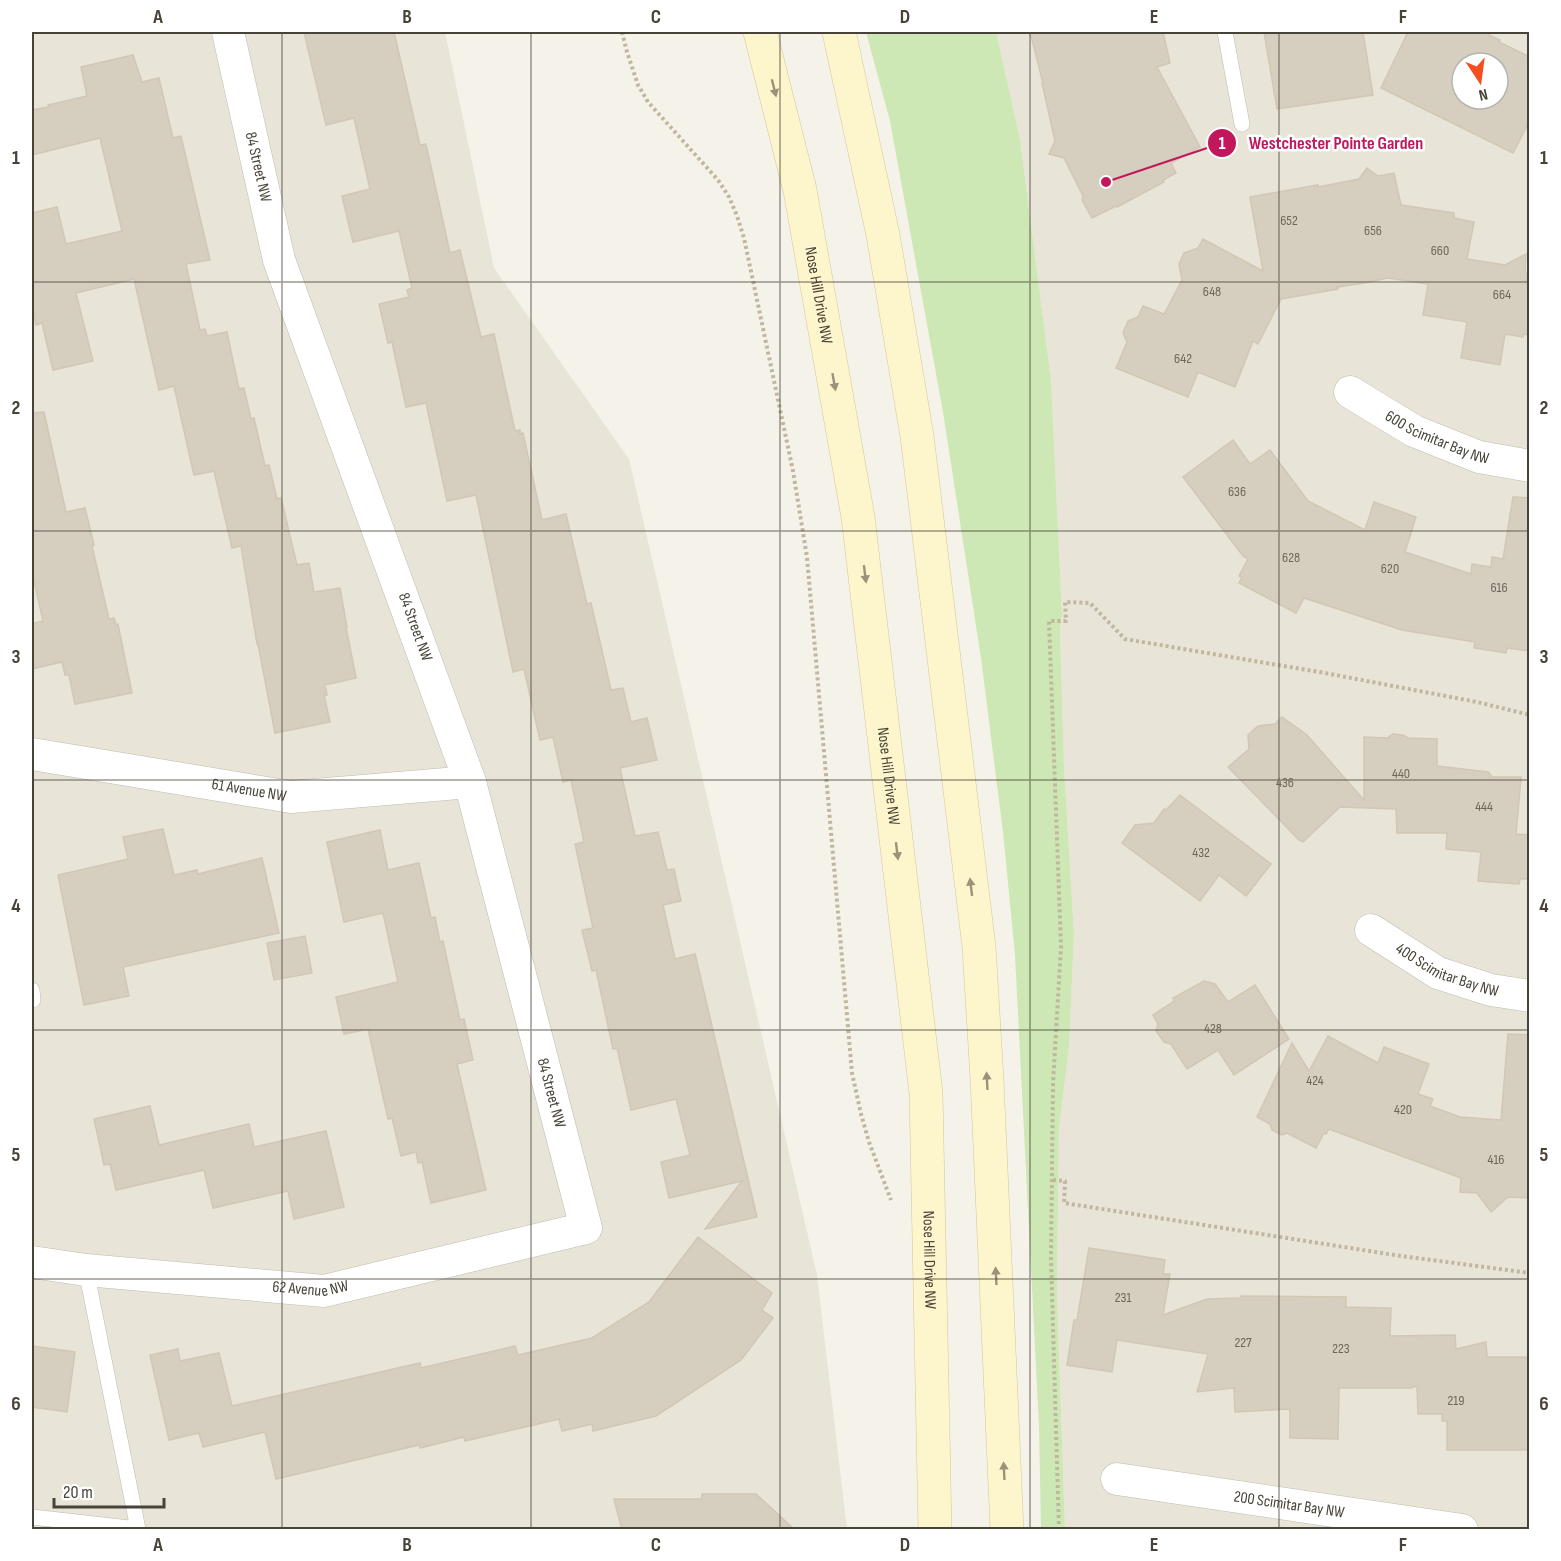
<svg xmlns="http://www.w3.org/2000/svg" width="1561" height="1561" viewBox="0 0 1561 1561" font-family="'Sofia Sans Condensed',sans-serif">
<style>
.residential{fill:#e8e4d8;fill-rule:evenodd}
.green{fill:#cde8b4}
.building{fill:#d6cfbf;stroke:#d1c7b3;stroke-width:1.5;fill-rule:evenodd}
.lines{fill:none;stroke-linecap:round;stroke-linejoin:round}
.service-casing{stroke:#c0bbac;stroke-width:16}
.minor-casing{stroke:#c0bbac;stroke-width:33}
.secondary-casing{stroke:#d3c89a;stroke-width:34}
.path{stroke:#c1b79e;stroke-width:4;stroke-dasharray:3 3;stroke-linecap:butt}
.service{stroke:#fff;stroke-width:15}
.minor{stroke:#fff;stroke-width:32}
.secondary{stroke:#fdf5cb;stroke-width:33}
.oneway{fill:#99937a}
.grid{fill:none;stroke:#484338;stroke-width:1.5;stroke-opacity:0.55}
.labels{text-anchor:middle;dominant-baseline:central;stroke-width:5;stroke-linejoin:round;paint-order:stroke}
.number-label{font-size:14px;fill:#6c665a}
.street-label{font-size:16px;fill:#484338;stroke:#fff}
.leader{fill:none;stroke:#c2185b;stroke-width:2}
.callout-dot{fill:#c2185b;stroke:#fff;stroke-width:2}
.mark-label{font-size:18px;text-anchor:middle;font-weight:bold;fill:#fff}
.callout-label{font-size:18px;text-anchor:middle;font-weight:bold;fill:#c2185b;stroke:#fff;stroke-width:5;stroke-linejoin:round;paint-order:stroke}
.neatline{fill:none;stroke:#484338;stroke-width:2}
.grid-label{font-size:20px;text-anchor:middle;font-weight:bold;fill:#484338}
</style>
<rect width="100%" height="100%" fill="#f5f2ea"/>
<!-- residential -->
<g class="residential">
<path d="M32,32H445L494,268L629,459L817,1275L847,1529H32Z"/>
<path d="M996,32H1529V1529H1065L1057,1292L1059,1129L1069,1047L1074,935L1064,766L1060,630L1062,614L1051,380L1020,139ZM1462,63H1498V99H1462Z"/>
</g>
<!-- green -->
<path class="green" d="M866,32H996L1020,139L1051,380L1062,614L1060,630L1064,766L1074,935L1069,1047L1059,1129L1057,1292L1065,1529H1041L1039,1426L1015,955L1003,832L981,658L943,412L890,121Z"/>
<!-- building -->
<g class="building">
<path d="M304,32H394L420,145L426,144L450,253L460,250L481,337L494,334L515,431L520,430V434L523,433L542,520L566,514L587,604L591,603L611,690L623,688L631,722L647,718L657,760L620,768L635,836L658,832L667,870L674,869L681,901L663,905L675,959L695,954L757,1217L705,1229L742,1181L669,1198L661,1162L690,1155L676,1099L631,1110L617,1048L613,1049L596,970L592,971L582,930L593,928L575,844L584,842L571,780L563,782L553,737L540,740L524,669L513,672L476,495L447,501L426,403L406,407L392,342L388,343L379,304L409,297L407,290L412,288L399,231L353,242L342,196L370,189L354,118L326,125Z"/>
<path d="M1030,32H1163L1170,63L1157,67L1200,147L1171,163L1176,173L1163,180L1164,182L1117,207L1116,206L1092,218L1082,200L1083,196L1064,158L1049,154L1055,141L1042,83H1043Z"/>
<path d="M1264,32H1363L1373,95L1277,109Z"/>
<path d="M1408,32H1483L1500,40L1499,42L1530,57V120L1513,153L1381,88ZM1462,63H1498V99H1462Z"/>
<path d="M133,55L142,82L159,78L173,138L181,136L210,260L186,264L200,330L205,329L207,336L227,332L239,389L244,388L251,419L254,418L265,466L269,465L277,499L281,498L297,565L309,563L314,592L340,588L347,627H346L356,678L325,685L327,695H324L330,722L275,733L258,644H257L241,546L232,548L214,471L194,475L174,386L159,390L134,279L76,293L93,361L53,370L42,323L36,325L32,305V213L57,207L66,244L122,231L100,138L32,155V110L49,107L48,105L87,96L81,67Z"/>
<path d="M1367,168L1378,176L1394,173L1401,205L1454,213V218L1474,222L1467,259L1505,265L1526,254L1525,272L1530,273V335L1523,334V337L1505,334L1500,365L1461,358L1467,322L1423,315L1428,284L1388,278L1364,283L1338,287V289L1281,299L1258,344L1253,341L1235,387L1198,372L1188,397L1116,368L1127,342L1123,333L1128,321L1138,317L1143,306L1164,314L1182,280L1179,264L1184,253L1198,248L1203,239L1263,271L1250,197L1318,185V187L1359,179Z"/>
<path d="M44,412L66,512L85,508L94,545L92,546L109,619L114,618L116,625L118,624L132,693L75,704L69,675H65L62,662L32,669V624L43,621L32,572V413Z"/>
<path d="M1233,440L1250,464L1270,450L1308,501L1365,530L1374,502L1416,517L1405,552L1471,574L1472,564L1491,567L1492,557L1503,559L1513,497L1530,498V651L1507,648L1506,653L1474,648L1475,642L1402,630L1304,598L1296,613L1239,583L1242,577L1239,576L1248,559L1243,556L1183,477Z"/>
<path d="M1282,717L1307,735L1364,800V737L1387,738L1393,734L1403,735L1408,738L1437,739V766L1488,772L1492,777H1521L1516,834L1530,835V879H1520L1519,884L1478,881L1481,852L1446,849L1447,833H1397L1396,809L1340,807L1303,842L1301,840L1300,841L1228,767L1249,749L1248,735L1258,726L1275,724Z"/>
<path d="M1180,795L1271,864L1246,896L1219,875L1200,901L1122,843L1135,825L1154,823L1164,809L1166,810Z"/>
<path d="M163,829L174,875L197,870L198,874L262,858L279,933L123,967L129,996L84,1005L58,875L128,859L123,837Z"/>
<path d="M380,830L388,870L419,863L431,918L435,917L440,942L443,941L460,1020L464,1019L473,1060L457,1064L486,1190L431,1203L422,1162L418,1163L416,1152L401,1156L392,1118L388,1119L368,1029L344,1034L336,997L398,982L383,913L344,922L327,842Z"/>
<path d="M305,936L312,973L274,980L267,943Z"/>
<path d="M1204,981L1215,984L1228,1002L1255,985L1289,1039L1234,1075L1218,1050L1187,1069L1171,1044L1164,1042L1156,1031L1158,1024L1153,1015L1174,1001L1173,998Z"/>
<path d="M1508,1034L1530,1035V1198L1508,1197L1491,1212L1477,1193L1460,1192L1461,1178L1329,1129L1326,1134L1324,1133L1316,1148L1287,1133L1282,1135L1272,1130L1270,1124L1257,1117L1292,1043L1309,1071L1328,1036L1378,1063L1384,1047L1429,1064L1418,1094L1433,1099L1430,1106L1460,1117L1501,1120Z"/>
<path d="M150,1106L159,1145L249,1124L254,1147L326,1131L344,1207L294,1219L288,1191L213,1208L204,1170L116,1190L110,1164L104,1165L94,1119Z"/>
<path d="M698,1237L772,1293L762,1310L773,1318L741,1360L656,1416L593,1431L592,1424L562,1431L559,1419L465,1441L464,1437L420,1448L419,1445L276,1479L265,1432L203,1447L199,1433L169,1440L150,1355L178,1349L180,1361L219,1353L232,1406L420,1363L421,1368L515,1346L518,1355L592,1338L649,1302Z"/>
<path d="M1089,1248L1165,1260L1163,1274H1170L1163,1315L1207,1299L1240,1298L1241,1296L1346,1297V1307L1391,1308L1390,1336L1455,1335L1456,1349L1486,1342L1487,1357H1530V1450H1447V1421H1442V1414H1418L1417,1386L1411,1388H1339L1338,1439L1290,1438V1409L1235,1412L1234,1388L1197,1392L1208,1354L1117,1340L1112,1372L1067,1365L1074,1320H1077Z"/>
<path d="M32,1346L75,1352L67,1412L32,1407Z"/>
<path d="M702,1494H756L795,1530H622L614,1499H702Z"/>
</g>
<g class="lines">
<!-- service casing -->
<g class="service-casing">
<g id="service">
<path d="M1225,32L1242,124"/>
<path d="M32,990L33,1000H32"/>
<path d="M32,1517L138,1529L86,1270"/>
</g>
</g>
<!-- minor casing -->
<g class="minor-casing">
<g id="minor">
<path id="s1" d="M1350,392L1414,431L1479,457L1530,466"/>
<path id="s2" d="M32,754L291,797L470,782"/>
<path id="s3" d="M1371,930L1438,973L1491,990L1530,996"/>
<path id="s4" d="M32,1262L86,1270L324,1291L586,1228L470,782L279,260L228,32"/>
<path id="s5" d="M1117,1479L1462,1530"/>
</g>
</g>
<!-- secondary casing -->
<g class="secondary-casing">
<g id="secondary">
<path id="s6" d="M760,32L800,190L858,517L926,1093L935,1530"/>
<path d="M839,32L883,235L917,436L979,947L987,1079L1007,1530"/>
</g>
</g>
<!-- path -->
<g class="path">
<path d="M622,32L627,52L638,85L648,102L718,180L729,197L737,216L744,238L793,471L807,557L852,1073L861,1114L869,1142L891,1200"/>
<path d="M1053,1180L1065,1181L1064,1203L1401,1256L1530,1273"/>
<path d="M1059,1530L1051,1259L1053,1084L1061,947L1049,621H1066L1065,602L1090,603L1125,639L1325,673L1477,702L1530,715"/>
</g>
<!-- service -->
<use href="#service" class="service"/>
<!-- minor -->
<use href="#minor" class="minor"/>
<!-- secondary -->
<use href="#secondary" class="secondary"/>
</g>
<!-- one-way arrows -->
<defs><path id="oneway-solid" d="M-6-.8H1V-3.2L6.5 0L1 3.2V.8H-6Z" transform="scale(1.5)"/></defs>
<g class="oneway">
<use href="#oneway-solid" transform="translate(774 88) rotate(76)"/>
<use href="#oneway-solid" transform="translate(834 382) rotate(80)"/>
<use href="#oneway-solid" transform="translate(865 574) rotate(83)"/>
<use href="#oneway-solid" transform="translate(897 851) rotate(83)"/>
<use href="#oneway-solid" transform="translate(971 887) rotate(-97)"/>
<use href="#oneway-solid" transform="translate(987 1081) rotate(-93)"/>
<use href="#oneway-solid" transform="translate(996 1276) rotate(-93)"/>
<use href="#oneway-solid" transform="translate(1004 1471) rotate(-93)"/>
</g>
<!-- grid -->
<path class="grid" d="M282,32V1530M531,32V1530M780,32V1530M1030,32V1530M1279,32V1530M32,282H1530M32,531H1530M32,780H1530M32,1030H1530M32,1279H1530"/>
<g class="labels">
<!-- number labels -->
<g class="number-label">
<text x="1289" y="220">652</text>
<text x="1373" y="230">656</text>
<text x="1440" y="250">660</text>
<text x="1212" y="291">648</text>
<text x="1502" y="294">664</text>
<text x="1183" y="358">642</text>
<text x="1237" y="491">636</text>
<text x="1291" y="557">628</text>
<text x="1390" y="568">620</text>
<text x="1499" y="587">616</text>
<text x="1401" y="773">440</text>
<text x="1285" y="782">436</text>
<text x="1484" y="806">444</text>
<text x="1201" y="852">432</text>
<text x="1213" y="1028">428</text>
<text x="1315" y="1080">424</text>
<text x="1403" y="1109">420</text>
<text x="1496" y="1159">416</text>
<text x="1123" y="1297">231</text>
<text x="1243" y="1342">227</text>
<text x="1341" y="1348">223</text>
<text x="1456" y="1400">219</text>
</g>
<!-- street labels -->
<g class="street-label">
<text transform="translate(258 167) rotate(77)">84 Street NW</text>
<text stroke="none"><textPath href="#s6" startOffset="270">Nose Hill Drive NW</textPath></text>
<text stroke="none"><textPath href="#s1" startOffset="99">600 Scimitar Bay NW</textPath></text>
<text transform="translate(415 627) rotate(70)">84 Street NW</text>
<text stroke="none"><textPath href="#s6" startOffset="756">Nose Hill Drive NW</textPath></text>
<text stroke="none"><textPath href="#s2" startOffset="220">61 Avenue NW</textPath></text>
<text stroke="none"><textPath href="#s3" startOffset="87">400 Scimitar Bay NW</textPath></text>
<text transform="translate(551 1093) rotate(75)">84 Street NW</text>
<text stroke="none"><textPath href="#s6" startOffset="1242">Nose Hill Drive NW</textPath></text>
<text stroke="none"><textPath href="#s4" startOffset="280">62 Avenue NW</textPath></text>
<text stroke="none"><textPath href="#s5" startOffset="174">200 Scimitar Bay NW</textPath></text>
</g>
</g>
<!-- callouts -->
<path class="leader" d="M1106 182L1222 143"/>
<g class="callout-dot">
<circle cx="1106" cy="182" r="6"/>
<circle cx="1222" cy="143" r="15"/>
</g>
<g class="mark-label">
<text x="1222" y="149">1</text>
</g>
<g class="callout-label">
<text x="1336" y="149">Westchester Pointe Garden</text>
</g>
<!-- border -->
<rect width="1561" height="1561" fill="none" stroke="#ffffff" stroke-width="66"/>
<!-- north arrow -->
<g transform="translate(1480 81) rotate(167)"><circle r="28" fill="#ffffff" stroke="#b6b4af" stroke-width="1.5"/>
<path d="M0-4.5L10 22L0 15L-10 22Z" fill="#f54f21"/>
<text y="-9" font-size="16" font-weight="bold" text-anchor="middle" fill="#484338">N</text>
</g>
<!-- scale -->
<path d="M54 1498v9h110v-9" fill="none" stroke="#484338" stroke-width="3"/>
<text x="63" y="1498" font-size="18" fill="#484338" stroke="#ffffff" stroke-width="4.5" paint-order="stroke">20 m</text>
<rect x="33" y="33" width="1495" height="1495" class="neatline"/>
<g class="grid-label">
<text x="158" y="23">A</text>
<text x="407" y="23">B</text>
<text x="656" y="23">C</text>
<text x="905" y="23">D</text>
<text x="1154" y="23">E</text>
<text x="1403" y="23">F</text>
<text x="16" y="164">1</text>
<text x="1544" y="164">1</text>
<text x="16" y="414">2</text>
<text x="1544" y="414">2</text>
<text x="16" y="663">3</text>
<text x="1544" y="663">3</text>
<text x="16" y="912">4</text>
<text x="1544" y="912">4</text>
<text x="16" y="1161">5</text>
<text x="1544" y="1161">5</text>
<text x="16" y="1410">6</text>
<text x="1544" y="1410">6</text>
<text x="158" y="1551">A</text>
<text x="407" y="1551">B</text>
<text x="656" y="1551">C</text>
<text x="905" y="1551">D</text>
<text x="1154" y="1551">E</text>
<text x="1403" y="1551">F</text>
</g>
</svg>
